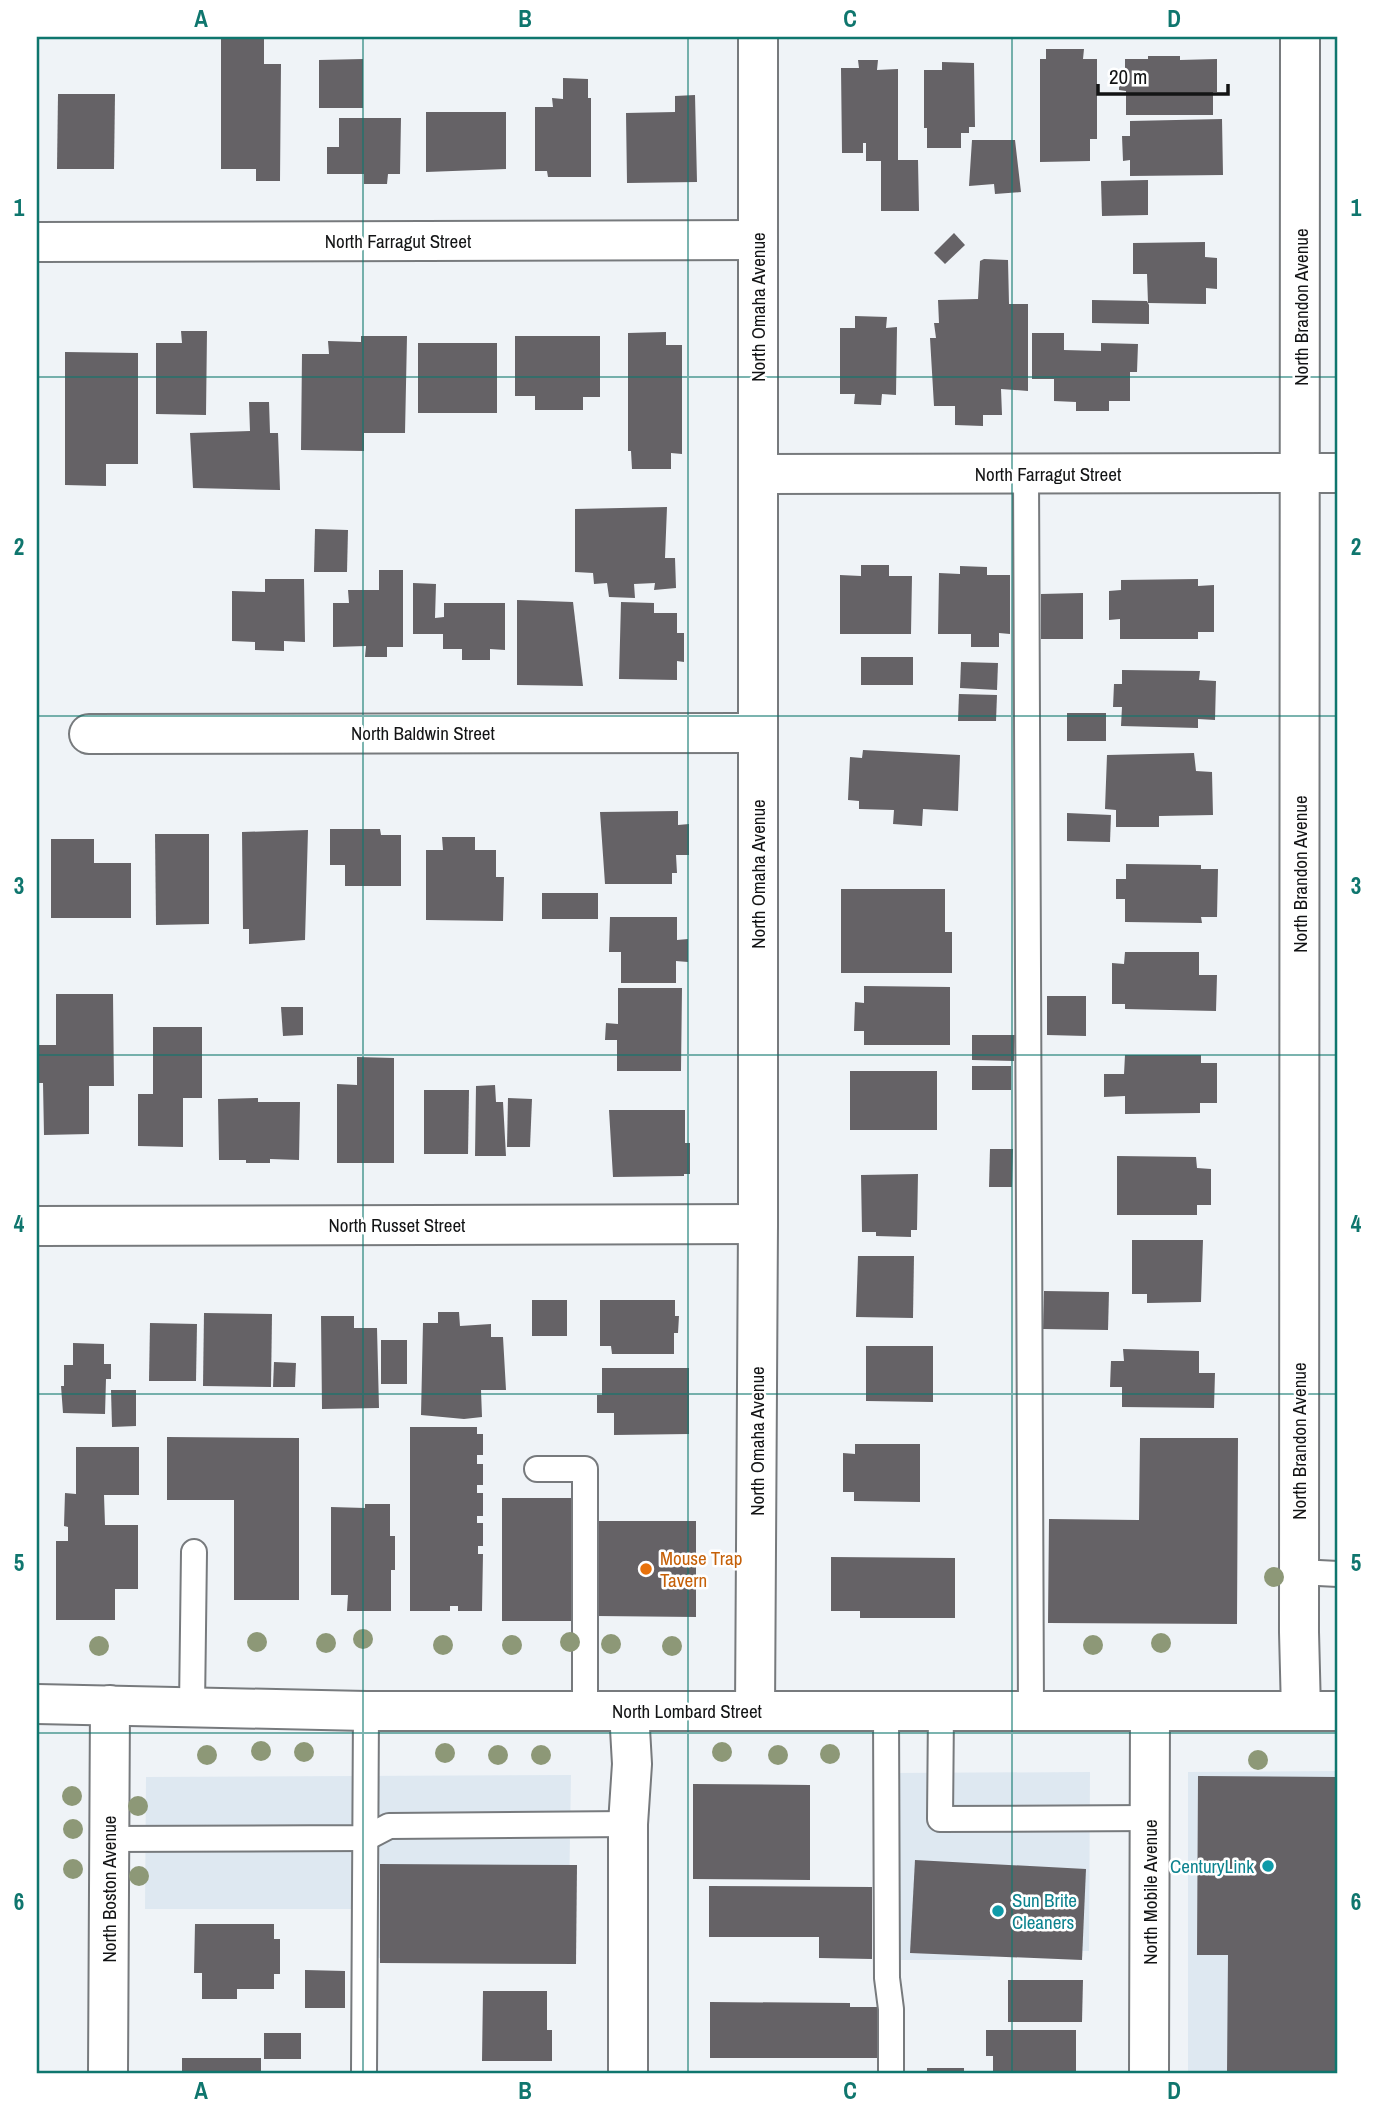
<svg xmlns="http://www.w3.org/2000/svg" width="1375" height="2110" viewBox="0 0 1375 2110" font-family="'Archivo Narrow',sans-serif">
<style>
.built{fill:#dee8f1}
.building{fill:#656266}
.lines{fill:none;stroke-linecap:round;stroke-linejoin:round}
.service-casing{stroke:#777a7d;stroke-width:28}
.minor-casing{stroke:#777a7d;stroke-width:42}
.primary-casing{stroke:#777a7d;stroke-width:42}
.service{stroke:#fff;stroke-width:24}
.minor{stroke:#fff;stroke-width:38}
.primary{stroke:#fff;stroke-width:38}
.tree{fill:#8d9877}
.grid{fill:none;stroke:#0f766e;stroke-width:2;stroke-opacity:0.55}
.food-dot{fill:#e8710a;stroke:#fff;stroke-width:2.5}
.culture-dot{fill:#0f9aa8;stroke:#fff;stroke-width:2.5}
.labels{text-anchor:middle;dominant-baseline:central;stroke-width:5;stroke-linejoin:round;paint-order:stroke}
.street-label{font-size:19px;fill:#131415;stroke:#fff}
.food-label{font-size:19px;fill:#c56008;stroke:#fff;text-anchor:start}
.culture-label{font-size:19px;fill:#0d838f;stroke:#fff;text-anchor:end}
.neatline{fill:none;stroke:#0f766e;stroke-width:2.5}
.grid-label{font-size:23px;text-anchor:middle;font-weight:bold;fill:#0f766e}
</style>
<rect width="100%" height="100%" fill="#eff3f7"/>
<!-- built -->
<g class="built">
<path d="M1338,1771V2073H1188V1772Z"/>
<path d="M1090,1772L1089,1951H991L990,1960H892L893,1773Z"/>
<path d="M571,1775L568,1959L371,1958V1909H145L146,1777Z"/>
</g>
<!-- building -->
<g class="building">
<path d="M221,37H264V64H281L280,181H256V169H221Z"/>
<path d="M1046,49H1084L1083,59H1097V139H1090V161L1040,162V59H1046Z"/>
<path d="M1148,56H1180V60L1217,59V92H1213V115H1126V91L1119,90V76H1125V59H1148Z"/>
<path d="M363,59V108H319V60Z"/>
<path d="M858,60H878L877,70L898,69V160H918L919,211H881V161H866V143H863V153H842L841,68H859Z"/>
<path d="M942,62L974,63L975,127H969V133H961V148H927V128H924V70H942Z"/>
<path d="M563,78L588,79V98H591V177H548L547,171H535V107H553L552,98L563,99Z"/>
<path d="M58,94H115L114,169H57Z"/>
<path d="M695,95L697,182L627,183L626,113L675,112V96Z"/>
<path d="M426,112H506V169L426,172Z"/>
<path d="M339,118H401L400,174H388L387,184H364V174H327V147H339Z"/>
<path d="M1222,119L1223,175L1130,176V160L1123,161L1122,136H1130V121Z"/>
<path d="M972,140H1015L1021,192L995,194L994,184L969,186Z"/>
<path d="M1148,180V215L1102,216L1101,181Z"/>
<path d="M954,233L965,245L945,264L934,253Z"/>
<path d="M1205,242V257L1217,258V289L1206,288V304L1148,303L1147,274H1133V243Z"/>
<path d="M984,259L1008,260L1009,304H1028V391L1001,389L1002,415H983V426L955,425V406H934L930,338H936L934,323H939L938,300L978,299L980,261Z"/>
<path d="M1092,300L1147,301L1149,305V324L1092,323Z"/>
<path d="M855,316L887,317L886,328L897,327L896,395L882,394L881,405L854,404L855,394H840V328H855Z"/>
<path d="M181,331H207L206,415L156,414V343H182Z"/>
<path d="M666,332V345H682V454L671,453V469H632L631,451H628V333Z"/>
<path d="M1032,333H1064V350L1101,351V343L1138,344L1137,372H1130V401H1109V411H1076V402L1054,401V379H1032Z"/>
<path d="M361,336H407L405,433H364V451L301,450L302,354H329L328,341L361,342Z"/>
<path d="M515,336H600V397H583V410H535V396H515Z"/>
<rect x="418" y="343" width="79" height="70"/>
<path d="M65,352L138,353V464H106V486L65,485Z"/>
<path d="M249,402H269L270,433H278L280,490L193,488L190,433L250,431Z"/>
<path d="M667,507L665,558H675L676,588L654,590L655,583L634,584L635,598L609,597L607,583L594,584L593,573L575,572V509Z"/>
<path d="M315,529L348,530L347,572H314Z"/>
<path d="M861,565H889V576H912L911,634H840V575L861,576Z"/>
<path d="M960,566L987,567V575H1010V634L999,633V647H971V634H938L939,573L960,574Z"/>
<path d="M379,570H403V647H387V657H365L366,646L333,647V603H349L348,590H379Z"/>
<path d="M265,579H304L305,642L284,641V651L255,650V642L232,641V591L265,592Z"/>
<path d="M1198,579V586L1214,585V632H1198V639H1120V619L1109,620V591L1121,590V580Z"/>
<path d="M413,583L436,584L435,618L444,617V603H505V650L490,649V660H462V649H443V634H413Z"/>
<path d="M1083,593V639H1041V594Z"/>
<path d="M517,600L573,602L583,686L517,685Z"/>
<path d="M621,602L654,603V613H677V633H684V662L677,661V680L619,679Z"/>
<rect x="861" y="657" width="52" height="28"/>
<path d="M961,662L998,663L997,690L960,688Z"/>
<path d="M1122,670L1200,671L1199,680L1216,681L1215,720L1198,719V728L1121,726L1122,707H1113L1114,684H1122Z"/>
<path d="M959,694L997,695L996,721H958Z"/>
<rect x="1067" y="713" width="39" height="28"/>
<path d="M863,750L960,755L958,811L923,809L922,826L893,824L894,810L859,809V801L848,800L850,757L862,758Z"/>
<path d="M1194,753L1196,771L1212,772L1213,815L1159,816V827H1116V810L1105,809L1107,755Z"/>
<path d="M678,811V825L689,824V855H676L677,873H672V884H605L600,812Z"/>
<path d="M1067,813L1111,815L1110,842L1067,841Z"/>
<path d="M330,829H380L381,835H401V886H345V865H330Z"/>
<path d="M308,830L305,940L249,944V929H243L242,832Z"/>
<path d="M155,834H209V924L156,925Z"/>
<path d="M442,837H475V850H496V877H504L503,921L426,920V850H443Z"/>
<path d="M51,839H94V863H131V918H51Z"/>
<path d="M1126,864L1201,865V869H1218L1217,917H1201L1202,923L1125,922V899H1116V879H1126Z"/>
<path d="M841,889H945V932H952V973H841Z"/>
<rect x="542" y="893" width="56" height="26"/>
<path d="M610,917H677V940L688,939V962L676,961V983H621V952H609Z"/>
<path d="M1125,952H1199V975H1217L1216,1011L1125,1009V1004H1112V963L1124,964Z"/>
<path d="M864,986L950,987V1045H864V1031H854L855,1002L864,1003Z"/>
<path d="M618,988H682L681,1071H617V1040H605L606,1023L618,1024Z"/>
<path d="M56,994H113L114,1086H89V1134L44,1135L43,1083H37V1045H56Z"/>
<path d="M1047,996H1086V1036L1047,1035Z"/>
<path d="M281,1007H303V1035L283,1036Z"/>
<path d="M153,1027H202V1098H183V1147L138,1146V1094H153Z"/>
<path d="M972,1035H1015L1014,1061L972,1060Z"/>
<path d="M1125,1055H1201V1063H1217V1103H1200V1113L1125,1114V1096L1104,1097V1074H1124Z"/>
<path d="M357,1057L394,1058V1163H337V1084L357,1085Z"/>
<rect x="972" y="1066" width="39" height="24"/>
<rect x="850" y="1071" width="87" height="59"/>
<path d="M495,1085L496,1102H503L506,1156H475L476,1086Z"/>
<path d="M424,1090H469L468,1154H424Z"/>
<path d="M258,1098V1102H300L299,1160L270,1159V1163H246V1160H219L218,1099Z"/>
<path d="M508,1098L532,1099L530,1147H507Z"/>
<path d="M609,1110H685V1143H690V1174H684V1176L613,1177Z"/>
<path d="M990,1149H1013L1012,1187H989Z"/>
<path d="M1117,1156L1196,1157L1197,1168L1211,1169V1205H1197V1215H1117Z"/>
<path d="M918,1174L917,1230H911V1237L876,1236V1232H862L861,1175Z"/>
<path d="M1132,1240H1203L1201,1302L1147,1303V1294H1132Z"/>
<path d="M858,1256H914L913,1318L856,1317Z"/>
<path d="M1044,1291L1109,1292L1108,1330L1043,1329Z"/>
<rect x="532" y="1300" width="35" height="36"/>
<path d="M600,1300H675V1316H679L678,1333H674V1354H612L611,1346H600Z"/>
<path d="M438,1312H459L460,1326L491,1324V1337H503L506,1390H481L482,1417L464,1419L421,1415L423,1323H438Z"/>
<path d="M204,1313L272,1314L271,1387L203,1386Z"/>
<path d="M321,1316H354V1328H377L379,1408L322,1409Z"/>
<path d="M150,1323L197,1324L196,1381H149Z"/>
<rect x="381" y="1340" width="26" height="44"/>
<path d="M73,1343L104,1344V1364H111V1379H106L105,1414L63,1413L61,1386H64V1365H73Z"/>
<path d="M866,1346H933V1402L866,1401Z"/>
<path d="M1123,1349L1199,1351V1373H1215L1214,1408L1122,1407V1387H1110L1111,1361H1124Z"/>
<path d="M274,1362L296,1363L295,1387H273Z"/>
<path d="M602,1368H689V1434L614,1435V1413H597V1395H602Z"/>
<path d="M111,1390H136V1426L112,1427Z"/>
<path d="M410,1427H477V1434H483V1455H477V1464H483V1485H477V1493H483V1516H477V1523H483V1546H478V1554H483L482,1611H458V1606H450V1611H410Z"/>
<path d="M167,1437L299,1438V1600H234V1500H167Z"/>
<path d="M1140,1438H1238L1237,1624L1048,1623L1049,1519L1139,1520Z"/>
<path d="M855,1444H920V1502L854,1501V1492H843V1453L855,1454Z"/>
<path d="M76,1447H139V1495H104L105,1525H138V1589H115V1620H56V1541H68V1527L64,1526L65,1493L76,1494Z"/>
<rect x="502" y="1498" width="76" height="123"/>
<path d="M365,1504H390V1536H395V1570H391V1611H347L348,1595H331V1507L365,1508Z"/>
<path d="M597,1521H696V1617L597,1616Z"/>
<path d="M831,1557L955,1558V1618H860V1611H831Z"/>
<path d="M1198,1776L1338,1777V2073H1227L1228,1955H1197Z"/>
<path d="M693,1784L810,1785V1880L693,1879Z"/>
<path d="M915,1860L1086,1869L1082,1960L910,1953Z"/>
<path d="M380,1864L577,1865L576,1964L380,1963Z"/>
<path d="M709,1886L872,1887V1959L819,1958V1937H709Z"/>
<path d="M195,1924H274V1939H280V1974H274V1989H237V1999H202V1973H194Z"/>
<path d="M305,1970L345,1971V2008H305Z"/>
<path d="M1008,1980H1083L1082,2022H1008Z"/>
<path d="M483,1991H547V2030H552V2061H482Z"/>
<path d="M710,2002L850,2003V2007H881L880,2058H710Z"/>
<path d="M986,2030H1076V2073H993V2056H986Z"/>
<rect x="264" y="2033" width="37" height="26"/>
<rect x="182" y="2058" width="79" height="15"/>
<rect x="927" y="2068" width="37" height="5"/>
</g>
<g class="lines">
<!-- service casing -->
<g class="service-casing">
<g id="service">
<path d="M1026,474L1031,1711"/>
<path d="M537,1469H585V1711"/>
<path d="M1299,1572L1338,1574"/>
<path d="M192,1706L194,1552"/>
<path d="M886,1711L887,1978L891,2009V2073"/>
<path d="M941,1711L940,1819L1150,1818"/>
<path d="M109,1839L366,1838L389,1826L628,1824"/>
<path d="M364,2073L366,1711"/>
</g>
</g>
<!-- minor casing -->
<g class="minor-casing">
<g id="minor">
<path d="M1300,37L1299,1632L1301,1711"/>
<path d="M37,242L758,240"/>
<path d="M758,474L1338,473"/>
<path d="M89,734L758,733"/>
<path d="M37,1226L758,1224"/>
<path d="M755,1711L758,1224V37"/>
<path d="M108,2073L110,1705"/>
<path d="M628,2073V1824L632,1764L629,1711"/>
<path d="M1149,2073L1150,1711"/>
</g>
</g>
<!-- primary casing -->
<g class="primary-casing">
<path id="primary" d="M37,1704L366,1711H1338"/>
</g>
<!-- service -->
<use href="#service" class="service"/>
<!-- minor -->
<use href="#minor" class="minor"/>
<!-- primary -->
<use href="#primary" class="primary"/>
</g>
<!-- trees -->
<g class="tree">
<circle cx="1274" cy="1577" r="10"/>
<circle cx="363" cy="1639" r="10"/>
<circle cx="257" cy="1642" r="10"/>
<circle cx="570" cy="1642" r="10"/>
<circle cx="326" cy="1643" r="10"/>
<circle cx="1161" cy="1643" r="10"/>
<circle cx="611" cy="1644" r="10"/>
<circle cx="443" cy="1645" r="10"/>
<circle cx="512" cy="1645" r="10"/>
<circle cx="1093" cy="1645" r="10"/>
<circle cx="99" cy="1646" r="10"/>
<circle cx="672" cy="1646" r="10"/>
<circle cx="261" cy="1751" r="10"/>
<circle cx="304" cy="1752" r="10"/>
<circle cx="722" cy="1752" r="10"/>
<circle cx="445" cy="1753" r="10"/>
<circle cx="830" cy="1754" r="10"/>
<circle cx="207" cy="1755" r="10"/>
<circle cx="498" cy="1755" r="10"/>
<circle cx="541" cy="1755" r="10"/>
<circle cx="778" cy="1755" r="10"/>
<circle cx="1258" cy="1760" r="10"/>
<circle cx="72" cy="1796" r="10"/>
<circle cx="138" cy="1806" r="10"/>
<circle cx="73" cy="1829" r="10"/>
<circle cx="73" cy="1869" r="10"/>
<circle cx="139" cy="1876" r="10"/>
</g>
<!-- grid -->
<path class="grid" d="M363,37V2073M688,37V2073M1012,37V2073M37,377H1338M37,716H1338M37,1055H1338M37,1394H1338M37,1733H1338"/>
<!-- markers -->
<circle class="food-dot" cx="646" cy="1569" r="7"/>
<g class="culture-dot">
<circle cx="1268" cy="1866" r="7"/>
<circle cx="998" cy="1911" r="7"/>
</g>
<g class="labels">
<!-- street labels -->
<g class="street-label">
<text x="398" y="241">North Farragut Street</text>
<text transform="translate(758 307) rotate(-90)">North Omaha Avenue</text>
<text transform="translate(1301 307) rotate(-90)">North Brandon Avenue</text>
<text x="1048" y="474">North Farragut Street</text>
<text x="423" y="733">North Baldwin Street</text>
<text transform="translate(758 874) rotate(-90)">North Omaha Avenue</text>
<text transform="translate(1300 874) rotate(-90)">North Brandon Avenue</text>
<text x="397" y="1225">North Russet Street</text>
<text transform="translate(757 1441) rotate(-90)">North Omaha Avenue</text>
<text transform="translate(1299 1441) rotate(-90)">North Brandon Avenue</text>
<text x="687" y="1711">North Lombard Street</text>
<text transform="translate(109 1889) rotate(-90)">North Boston Avenue</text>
<text transform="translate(1150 1892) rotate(-90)">North Mobile Avenue</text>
</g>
<!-- food labels -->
<g class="food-label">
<text x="660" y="1558">Mouse Trap<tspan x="660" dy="22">Tavern</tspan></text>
</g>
<!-- culture labels -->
<g class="culture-label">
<text x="1254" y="1866">CenturyLink</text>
<text x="1012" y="1900" text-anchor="start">Sun Brite<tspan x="1012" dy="22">Cleaners</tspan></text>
</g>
</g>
<!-- border -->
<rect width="1375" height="2110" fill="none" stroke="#ffffff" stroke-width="77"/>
<!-- scale -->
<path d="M1098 84v10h130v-10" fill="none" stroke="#131415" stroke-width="3.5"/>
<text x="1109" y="84" font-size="21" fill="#131415" stroke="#ffffff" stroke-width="5" paint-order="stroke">20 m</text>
<rect x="38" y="38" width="1298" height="2034" class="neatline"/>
<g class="grid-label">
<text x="201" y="27">A</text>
<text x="525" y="27">B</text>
<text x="850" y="27">C</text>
<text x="1174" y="27">D</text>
<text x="19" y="216">1</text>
<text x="1356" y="216">1</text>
<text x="19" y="555">2</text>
<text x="1356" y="555">2</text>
<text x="19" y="894">3</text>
<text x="1356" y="894">3</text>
<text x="19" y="1232">4</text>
<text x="1356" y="1232">4</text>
<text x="19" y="1571">5</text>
<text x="1356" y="1571">5</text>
<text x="19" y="1910">6</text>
<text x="1356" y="1910">6</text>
<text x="201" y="2099">A</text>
<text x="525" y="2099">B</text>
<text x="850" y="2099">C</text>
<text x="1174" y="2099">D</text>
</g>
</svg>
